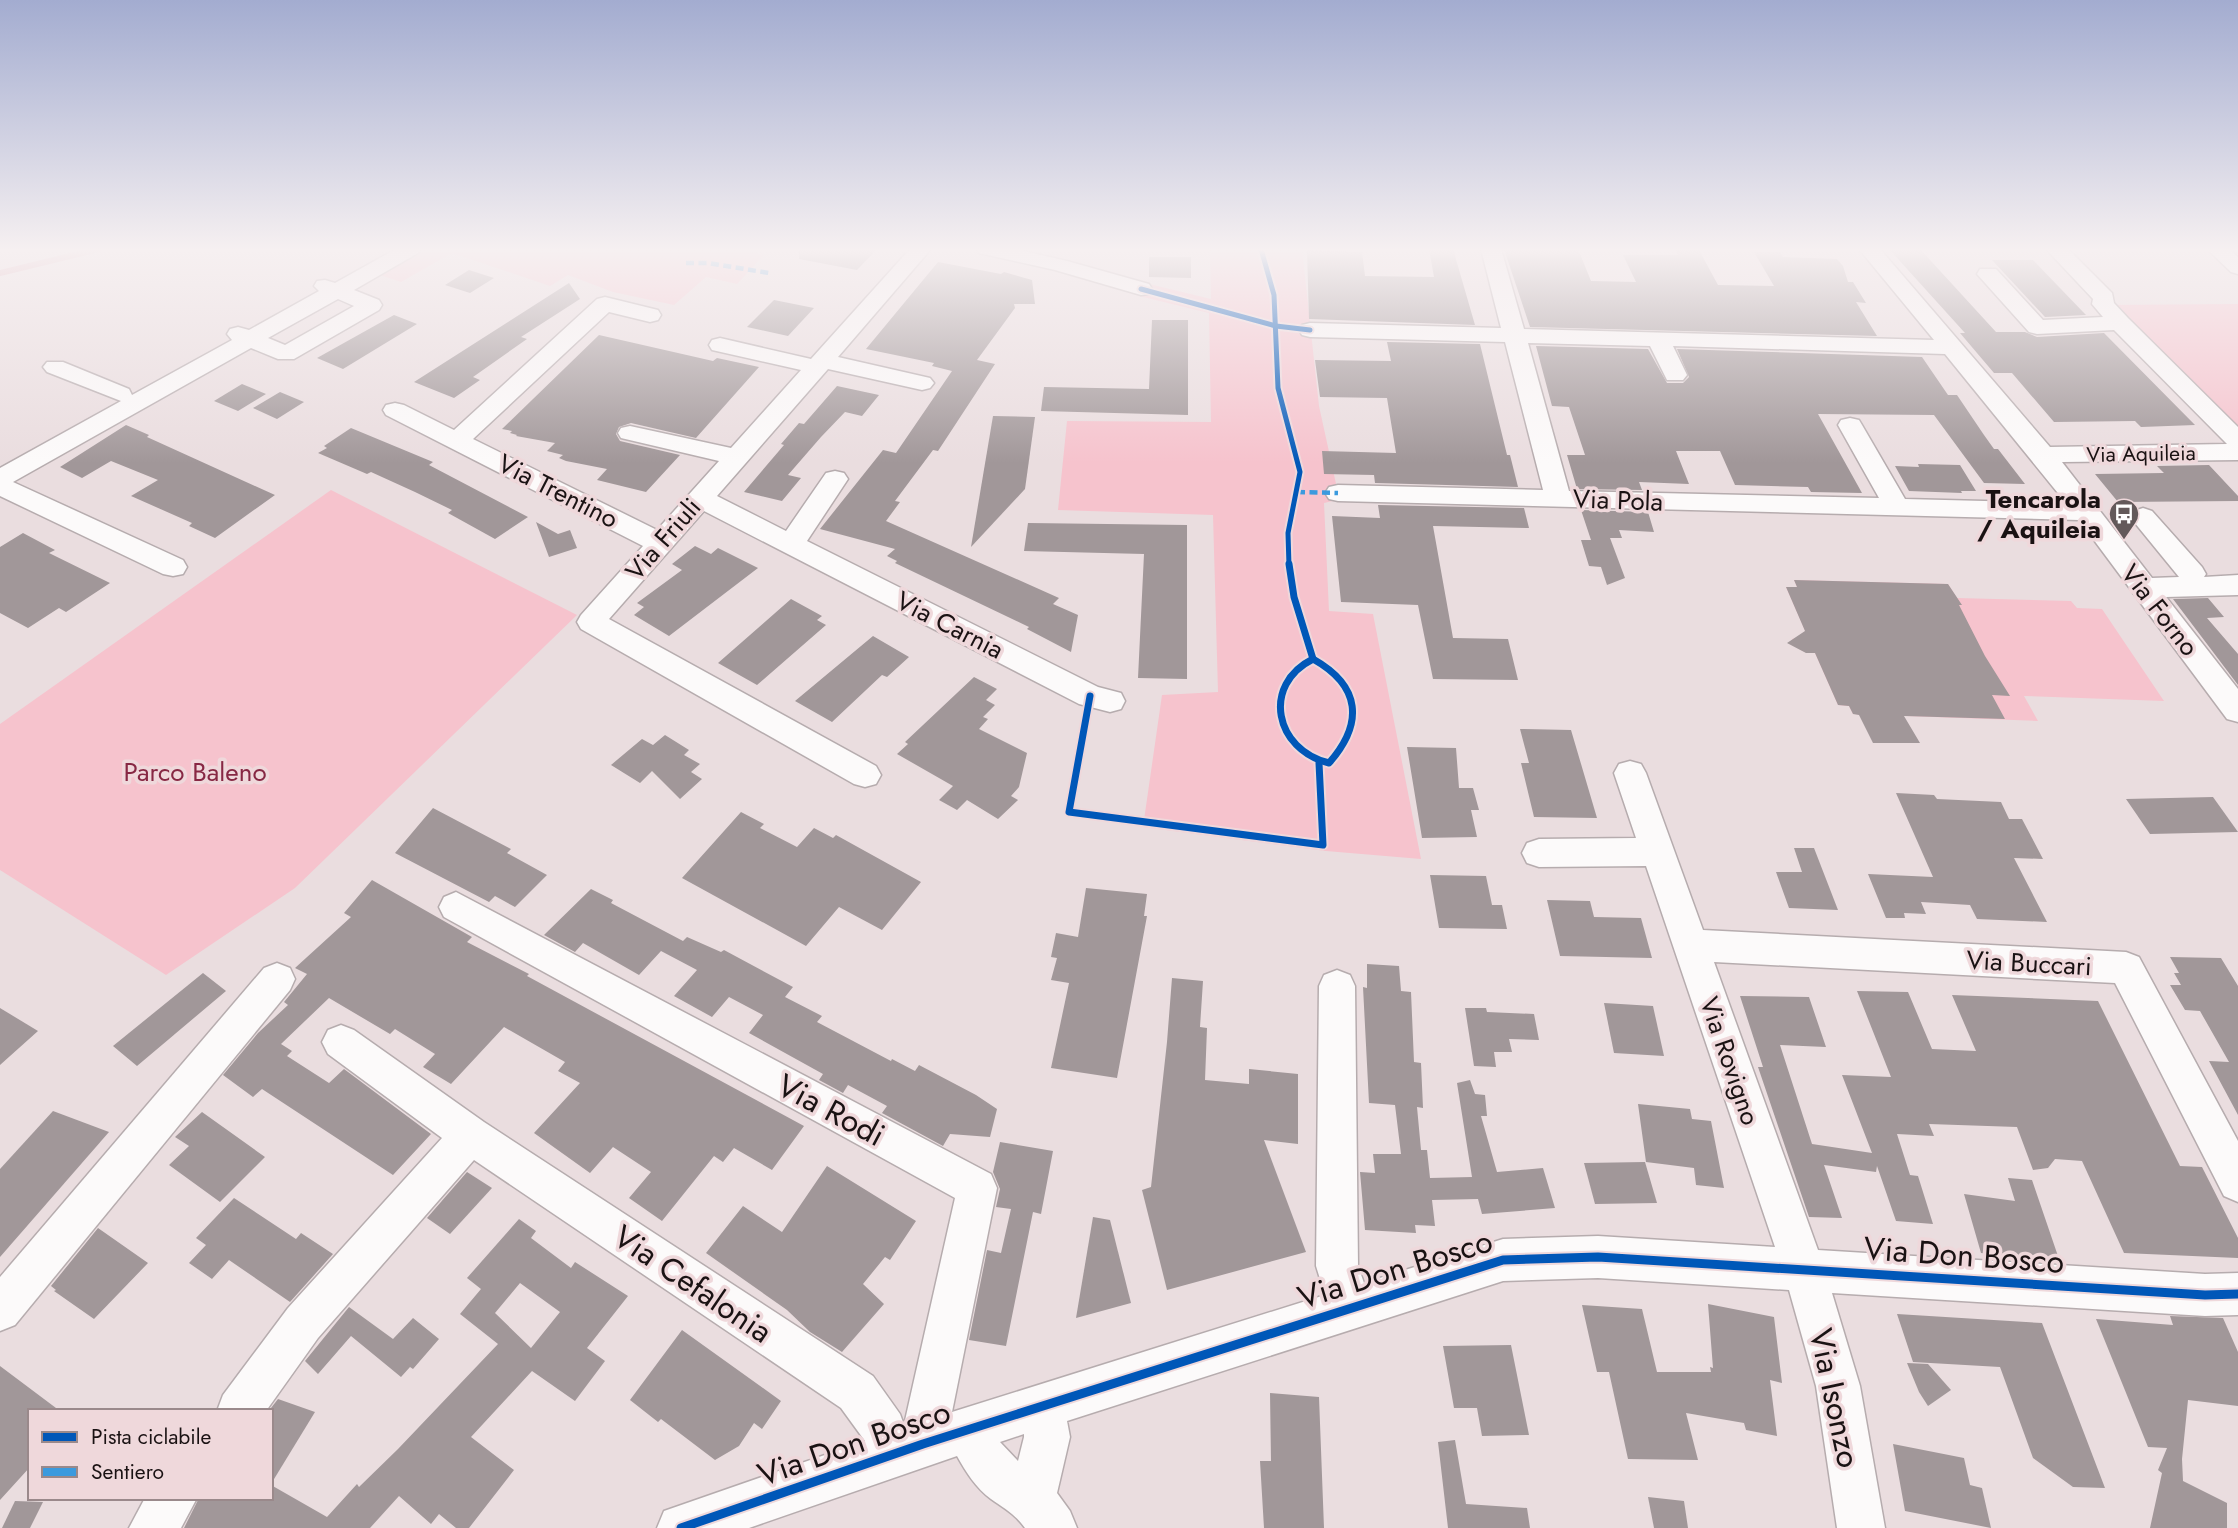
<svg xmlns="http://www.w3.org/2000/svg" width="2238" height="1528" viewBox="0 0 2238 1528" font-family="Jost,sans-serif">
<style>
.green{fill:#f6c3cd}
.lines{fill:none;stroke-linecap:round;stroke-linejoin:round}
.stream{stroke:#db9fab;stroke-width:6}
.building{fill:#a19799;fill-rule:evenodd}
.minor-casing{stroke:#b6acae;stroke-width:3}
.minor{fill:#fcfafa;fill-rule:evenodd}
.quiet{stroke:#3b9ade;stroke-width:4.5;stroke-dasharray:8 4.5;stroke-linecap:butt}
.cycleway-far2-casing{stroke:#efd8db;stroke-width:9}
.cycleway-far1-casing{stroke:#efd8db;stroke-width:11}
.cycleway-casing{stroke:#efd8db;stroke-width:13}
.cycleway-far2{stroke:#0057b8;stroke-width:5}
.cycleway-far1{stroke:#0057b8;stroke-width:7}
.cycleway{stroke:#0057b8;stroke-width:9}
.labels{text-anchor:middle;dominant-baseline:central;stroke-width:7;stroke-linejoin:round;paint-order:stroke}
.far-street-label{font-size:21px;fill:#1a1213;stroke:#efd8db}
.street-label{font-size:26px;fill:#1a1213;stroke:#efd8db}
.poi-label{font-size:26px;font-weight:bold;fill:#1a1213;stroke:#efd8db;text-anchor:end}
.park-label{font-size:26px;fill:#872844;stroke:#efd8db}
.near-street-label{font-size:32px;fill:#1a1213;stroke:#efd8db}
</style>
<rect width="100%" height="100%" fill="#eadddf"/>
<!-- green -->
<g class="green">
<path d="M424,249H736L764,255L737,284L706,277L674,305L613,292L568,275L550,286L452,253L401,282L380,275Z"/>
<path d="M1210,249H1302L1319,406L1338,493L1337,500L1324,503L1329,611L1373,614L1421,859L1326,851L1143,827L1162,695L1218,692L1213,515L1058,510L1067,421L1211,422L1209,313L1139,296L1141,282L1211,299Z"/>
<path d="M2238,304V433L2109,305Z"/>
<path d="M331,490L577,615L295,888L166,975L0,870V724Z"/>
<path d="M1794,580L1948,584L1957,598L2071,601L2077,608L2102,609L2164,701L2024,696L2038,721L1853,714L1849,706L1838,705L1815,653C1804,653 1797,650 1792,639L1807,635L1786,587H1797Z"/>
</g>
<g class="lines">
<!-- stream -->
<path class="stream" d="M0,273L99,249"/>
</g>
<!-- building -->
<g class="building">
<path d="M799,249H877L857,270L799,259Z"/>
<path d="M1429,249H1453L1475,325L1309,319L1307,250L1362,252L1365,276L1434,277Z"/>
<path d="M1504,249H1578L1591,281L1636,282L1623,255H1678L1675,250H1699L1718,285L1774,286L1754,252H1780L1783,257L1837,259L1843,266L1848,282H1853L1866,303L1856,302L1877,336L1530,327Z"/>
<path d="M1889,249H1920L1996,332H2025L2037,337L2104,333L2195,425L2141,427L2135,421L2054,422L2012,373H1994L1960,333H1965Z"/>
<path d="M1149,257H1191V278L1149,277Z"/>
<path d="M1992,260H2033L2086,315L2045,317Z"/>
<path d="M938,262L1001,274L1004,272L1032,280L1035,304H1014L1015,308L977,360L995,364L938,451L933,450L895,501L900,502L886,521L1059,598L1053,604L1078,615L1071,652L1027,629L1029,627L895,563L897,561L887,556L895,549L820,529L883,450L896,453L952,371L932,366L934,363L866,349Z"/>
<path d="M469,270L494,278L470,293L445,285Z"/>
<path d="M569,283L580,299L521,337L527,339L473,377L480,380L454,398L414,382Z"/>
<path d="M774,300L814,308L788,336L747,327Z"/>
<path d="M394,315L417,324L343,369L317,358Z"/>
<path d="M1152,320H1188V415L1041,411L1044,387L1149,389Z"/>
<path d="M599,335L713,361L717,358L759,367L696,438L631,423L619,427L616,434L620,441L680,455L646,492L597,480L607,469L566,461L559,458L563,455L547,451L555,443L516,436L517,435L510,433L512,431L502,429Z"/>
<path d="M1387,342L1480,344L1507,455H1510L1518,487L1375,483L1374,475L1324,474L1322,451L1396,453L1387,398L1320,397L1315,360L1391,361Z"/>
<path d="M1536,346L1648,349L1667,383H1683L1689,377L1677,349L1922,357L1948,395H1957L1984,435L1994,449H1998L2025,484L1984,483L1934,415L1818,414L1862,493L1811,492L1808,487L1735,485L1720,451H1676L1689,484L1639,482L1642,490L1577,489L1567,455H1585L1569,407L1552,406Z"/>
<path d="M242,384L266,394L238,411L214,401Z"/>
<path d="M837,386L879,395L862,416L845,412L821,437L788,475L801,478L782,501L744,492L784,445L781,444L799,423L804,424Z"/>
<path d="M280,392L304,402L277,419L253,408Z"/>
<path d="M993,416L1035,417L1025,489L971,547Z"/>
<path d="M126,425L149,435L147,437L275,495L215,538L189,526L192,523L131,496L158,480L111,461L82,478L60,467Z"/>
<path d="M351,428L433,462L429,465L528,517L495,539L448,513L452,510L415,492L371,472L367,474L318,453L327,448L324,446Z"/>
<path d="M1918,464L1960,465L1976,491H1961L1962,493L1909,491L1895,466L1919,467Z"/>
<path d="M2209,465L2238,496V501L2118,502L2095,474L2164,473L2157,466Z"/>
<path d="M1378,505L1524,508L1529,528L1433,526L1453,638L1508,639L1518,680L1433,679L1418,605L1341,602L1332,516L1380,518Z"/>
<path d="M1581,510L1648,512L1654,532L1619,530L1622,538H1610L1625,578L1607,585L1601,567L1589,566L1581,540H1591Z"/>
<path d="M536,522L558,534L570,530L577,548L549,557Z"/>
<path d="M1028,523L1187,525V679L1138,678L1144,554L1024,551Z"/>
<path d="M23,533L55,550L49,553L110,583L66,612L59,608L28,628L0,613V547Z"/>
<path d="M695,546L711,554L718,548L758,568L669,636L634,615L644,607L637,603L682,570L672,564Z"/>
<path d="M1794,580L1948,584L1962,605H1959L1985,656L2010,696L1992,695L2005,719L1904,716L1920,743H1873L1859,715L1853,714L1849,706L1838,705L1815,653H1806L1787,643L1805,631L1786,587H1797Z"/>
<path d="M2208,598L2224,617L2207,618L2238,654V685L2173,599Z"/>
<path d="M791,599L822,616L817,620L826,625L757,685L718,663Z"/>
<path d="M873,636L909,657L887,677L882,675L832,722L795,701Z"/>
<path d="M974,677L997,689L986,700L995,705L983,717L988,719L979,729L1027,753L1019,787L1011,796L1018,800L998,819L967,800L957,810L939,800L953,786L897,754L908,744L905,742Z"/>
<path d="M1520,729L1571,730L1597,818L1534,817L1521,763H1529Z"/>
<path d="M665,735L689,750L684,755L700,764L691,772L702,779L680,799L652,771L640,783L611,765L642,739L653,745Z"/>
<path d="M1407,747L1456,748L1459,788H1473L1479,810H1471L1477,837L1422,838Z"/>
<path d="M1896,793L1934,795L1937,799L2001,802L2009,819H2022L2043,859L2014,858L2047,922L1977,919L1970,905L1921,902L1926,914L1904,913L1905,918H1886L1868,874L1933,877Z"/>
<path d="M2213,797L2238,832L2150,834L2126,799Z"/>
<path d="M433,808L511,849L507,853L547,875L515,907L495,896L489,902L395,853Z"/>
<path d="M741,812L764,824L760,828L797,847L814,828L833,838L836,835L921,882L882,930L839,907L806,946L682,878Z"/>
<path d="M1794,848H1814L1838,910L1789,908L1776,872H1802Z"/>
<path d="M1430,875L1486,876L1492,905H1502L1507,929L1439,928Z"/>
<path d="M372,880L472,937L467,942L529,974L527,976L804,1126L772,1170L734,1148L723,1162L714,1156L662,1221L629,1198L651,1172L613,1147L590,1173L534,1133L580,1083L558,1071L565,1062L504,1027L451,1084L423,1067L435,1054L395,1029L390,1034L329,998L281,1044L292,1051L287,1056L329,1083L344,1069L431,1134L393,1175L262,1089L253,1097L223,1075L258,1033L288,1005L284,1002L307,974L295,968L351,917L344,913Z"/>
<path d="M1086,888L1147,894L1144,916H1147L1117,1078L1051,1068L1069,983L1051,980L1057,958L1051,957L1056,933L1078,937Z"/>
<path d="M591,889L613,900L611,903L683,941L687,937L721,952L724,950L793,987L785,997L822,1016L817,1022L891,1061L892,1059L915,1071L919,1065L976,1095L997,1109L990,1137L950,1134L943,1146L882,1113L887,1106L848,1085L843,1093L819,1080L823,1074L749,1033L763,1015L729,997L712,1017L674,996L697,970L661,951L639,975L583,943L575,952L544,935Z"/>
<path d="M1547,900L1590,901L1594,917L1641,918L1652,958L1560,956Z"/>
<path d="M2170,957L2221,958L2238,986V1115L2209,1061L2229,1062L2200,1011L2185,1010L2170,985H2181L2174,973H2179Z"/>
<path d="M1367,964L1399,966L1401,991L1411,992L1414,1062L1421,1063L1423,1108L1417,1107L1421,1150H1427L1430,1178L1472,1177L1457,1083L1470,1080L1475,1094L1485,1095L1487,1116H1481L1497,1172L1543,1168L1555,1208L1482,1214L1478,1199L1432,1200L1435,1226L1415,1225L1416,1233L1365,1230L1360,1172L1375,1173L1373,1154H1401L1395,1105L1369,1103L1363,987L1367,988Z"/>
<path d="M203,973L226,991L137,1066L113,1046Z"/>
<path d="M1172,978L1203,981L1200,1027L1207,1028L1205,1080L1249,1084V1069L1298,1074V1144L1264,1140L1306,1252L1167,1290L1142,1190L1151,1187L1167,1042Z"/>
<path d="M1857,991L1908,992L1932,1049L1976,1051L1952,995L2098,1001L2180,1166L2202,1167L2238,1238V1258L2124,1253L2082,1161L2055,1159L2048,1168L2033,1170L2017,1127L1929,1124L1934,1136L1897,1134L1910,1175L1918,1176L1933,1224L1896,1221L1877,1166L1876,1172L1824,1165L1842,1218L1809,1217L1758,1067H1763L1740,996L1809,997L1826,1047L1780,1045L1812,1144L1872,1153L1842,1075L1891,1077Z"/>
<path d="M1604,1003L1653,1006L1664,1056L1614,1053Z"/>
<path d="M0,1008L38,1031L0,1065Z"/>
<path d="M1465,1008H1486L1487,1012L1534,1014L1539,1040L1509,1039L1512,1052H1494L1496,1067L1474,1066Z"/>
<path d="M1638,1104L1690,1109L1692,1119L1711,1121L1724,1188L1696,1185L1694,1168L1646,1162Z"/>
<path d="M53,1111L109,1132L0,1257V1169Z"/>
<path d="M202,1112L265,1157L220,1202L169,1165L189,1146L175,1137Z"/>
<path d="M1000,1142L1053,1151L1041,1214L1033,1212L1006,1346L969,1340L987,1250L1001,1253L1011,1209L996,1207L1000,1189L993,1172Z"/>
<path d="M1645,1162L1657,1203L1595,1204L1584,1163Z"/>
<path d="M827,1166L916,1221L890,1260L885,1257L863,1284L884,1304L842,1352L810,1332L787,1310L706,1253L743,1206L782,1232Z"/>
<path d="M467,1172L492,1188L450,1234L427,1218Z"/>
<path d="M2008,1178L2032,1180L2060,1262L1981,1253L1964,1194L2015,1201Z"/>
<path d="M234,1198L296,1239L301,1233L333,1254L290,1302L229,1260L212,1279L189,1263L206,1245L196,1238Z"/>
<path d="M1093,1217L1110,1220L1131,1303L1076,1318Z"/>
<path d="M519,1219L536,1231L531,1238L571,1268L575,1262L628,1296L587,1348L605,1361L575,1401L532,1371L471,1437L514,1470L469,1528H456L439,1514L431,1524L399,1496L370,1528H184L199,1498H271V1485L327,1517L357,1484L359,1487L398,1449L498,1344L460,1314L481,1289L467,1278ZM520,1283L560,1312L531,1348L495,1313Z"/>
<path d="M98,1228L148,1263L94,1319L54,1291L56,1290L51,1286Z"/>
<path d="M1708,1304L1774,1317L1782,1383L1770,1380L1777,1436L1746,1430L1744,1423L1686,1413L1698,1460L1628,1459L1609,1372H1597L1582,1305L1642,1309L1657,1372H1711L1710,1367L1713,1368Z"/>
<path d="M349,1307L393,1339L413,1318L439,1339L413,1369L410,1367L401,1377L351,1336L318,1374L305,1361Z"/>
<path d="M1897,1314L2042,1323L2105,1488L2073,1487L2033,1458L2000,1367L1913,1362Z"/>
<path d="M2170,1316L2223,1318L2238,1352V1406L2188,1400L2182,1459L2183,1481L2227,1503V1528H2150L2162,1473L2158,1470L2167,1448L2148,1447L2096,1319L2173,1325Z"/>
<path d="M682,1330L781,1401L762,1429L754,1423L739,1446L715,1460L661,1419L658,1422L630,1400Z"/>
<path d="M1511,1345L1529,1435L1482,1436L1477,1408H1454L1443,1346Z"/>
<path d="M1907,1363L1928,1364L1951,1390L1928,1406L1919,1392Z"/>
<path d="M0,1366L60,1411H30V1467L0,1500Z"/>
<path d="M1270,1393L1319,1397L1324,1528H1264L1260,1461H1271Z"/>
<path d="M278,1399L315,1412L271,1484V1408Z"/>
<path d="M1455,1440L1466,1504L1527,1508L1530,1528H1448L1438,1442Z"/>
<path d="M1893,1444L1964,1458L1970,1485L1982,1488L1991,1528L1905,1511Z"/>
<path d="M1648,1497L1684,1501L1688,1528H1654Z"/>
<path d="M15,1501L43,1502L30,1528H2Z"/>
</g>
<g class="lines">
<!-- minor casing -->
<g class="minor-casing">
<g id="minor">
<path d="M396,249H421L418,253L354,290L379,300L382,305L379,310L294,359H278L251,348L13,482L183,560L187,567L183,574L173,576L163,574L0,496V468L121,401L47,372L43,367L47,362H63L129,389L132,395L232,340L227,334L230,329L238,327L249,330L319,291L314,286L317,281L325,280L335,283ZM338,299L354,306L285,345L268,338Z"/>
<path d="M910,249H931L838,357L930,378L934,383L930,388L922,390L828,369L717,496L786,531L826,473L835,471L844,473L848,479L807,541L1098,687L1121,693L1125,701L1121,709L1110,712L1079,704L704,511L609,619L876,766L881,775L876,784L865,787L854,784L581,629L577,622L581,615L643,546L386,415L383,410L386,405L395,403L404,405L454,430L597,299L605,297L658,310L661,315L658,320L650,322L609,312L473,439L657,530L719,461L621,438L618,433L621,428L630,426L731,448L801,370L712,350L709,345L712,340L720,338L811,359Z"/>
<path d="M976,249H1015L1067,261L1149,284L1152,289L1149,294L1141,295L1055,270L979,253Z"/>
<path d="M1481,249H1501L1524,329L1934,340L1859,249H1880L2050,447L2227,444L2114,330L2037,334L2029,332L1977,274L1980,269H1996L2043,320L2103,317L2092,304L2093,299L2046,249H2068L2112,293L2114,303L2128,318L2238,427V460L2062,462L2152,578L2179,577L2130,517L2134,511L2143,508L2152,511L2202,567L2206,574L2204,577L2238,575V595L2166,597L2238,689V722L2227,719L2079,520L1338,501L1329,499L1325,493L1329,487L1338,485L1543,490L1505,342L1310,337L1302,335L1299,330L1302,325L1310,323L1501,328ZM1528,343L1650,346L1667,380H1683L1687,375L1673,346L1945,354L2066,503L1905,499L1862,425L1859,420L1850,418L1841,420L1838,425L1879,498L1569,491Z"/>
<path d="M2207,249H2229L2238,257V274L2231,272Z"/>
<path d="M1630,761L1641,764L1646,773L1703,930L2126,952L2139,957L2238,1141V1202L2224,1196L2115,983L1714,962L1818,1250L2205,1274L2238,1273V1315L2205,1316L1832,1293L1860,1386L1885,1528H1837L1816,1386L1789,1290L1598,1278L1503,1281L1067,1421L1070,1437L1057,1493L1070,1511L1077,1528H1025C1015,1514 1005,1509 991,1499C976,1488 966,1472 957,1456L749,1528H657L664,1511L865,1441L841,1408L474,1160L318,1338L266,1411H217L223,1395L288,1308L442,1138L328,1054L322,1042L328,1030L341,1025L354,1030L484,1122L873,1376L900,1414L904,1425L955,1198L444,917L439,907L444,897L456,892L991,1174L997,1188L952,1412L1325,1295L1316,1266L1319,986L1324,975L1337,970L1350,975L1355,986L1358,1266L1364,1283L1503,1239L1598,1236L1775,1247L1646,866L1539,867L1527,863L1522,853L1527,843L1539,839L1636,838L1614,773L1619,764ZM1024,1434V1437L1018,1461L1000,1442Z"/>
<path d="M277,963L290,968L295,979L290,990L15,1325L0,1331V1277L264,968Z"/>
<path d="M145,1498H197L181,1528H129Z"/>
</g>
</g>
<!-- minor -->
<use href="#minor" class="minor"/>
<!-- quiet -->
<g class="quiet">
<path d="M686,263H708L769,273"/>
<path d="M1297,492L1338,493"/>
</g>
<!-- cycleway-far2 casing -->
<g class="cycleway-far2-casing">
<g id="cycleway-far2">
<path d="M1261,249L1274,295L1278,388L1300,472L1288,533L1289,566"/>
<path d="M1141,289L1276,326L1310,330"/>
</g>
</g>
<!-- cycleway-far1 casing -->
<g class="cycleway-far1-casing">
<g id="cycleway-far1">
<path d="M1289,564L1294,597L1313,659"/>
<path d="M1313,659C1361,686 1364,723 1329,763C1275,750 1261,685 1313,659Z"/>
<path d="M1090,696L1069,812L1323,845L1319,763"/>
</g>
</g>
<!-- cycleway casing -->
<g class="cycleway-casing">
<path id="cycleway" d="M681,1528L923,1444L1503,1260L1598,1257L2205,1295L2238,1294"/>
</g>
<!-- cycleway-far2 -->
<use href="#cycleway-far2" class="cycleway-far2"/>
<!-- cycleway-far1 -->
<use href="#cycleway-far1" class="cycleway-far1"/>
<!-- cycleway -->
<use href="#cycleway" class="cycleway"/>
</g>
<!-- sky -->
<linearGradient id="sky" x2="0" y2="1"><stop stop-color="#a3acd0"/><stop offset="0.54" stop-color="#f6f0f1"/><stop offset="1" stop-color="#f6f0f1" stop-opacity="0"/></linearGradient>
<rect width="2238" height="463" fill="url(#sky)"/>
<!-- icons -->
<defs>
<g id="bus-pin" transform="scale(1.575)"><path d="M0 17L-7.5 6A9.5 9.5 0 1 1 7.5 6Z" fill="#63595a" stroke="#efd8db"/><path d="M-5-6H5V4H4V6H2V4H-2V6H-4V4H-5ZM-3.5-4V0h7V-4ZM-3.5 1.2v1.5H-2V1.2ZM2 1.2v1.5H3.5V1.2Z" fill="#fff"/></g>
</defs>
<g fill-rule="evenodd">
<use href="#bus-pin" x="2124" y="514"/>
</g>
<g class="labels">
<!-- far-street labels -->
<g class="far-street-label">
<text transform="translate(2141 454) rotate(-1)">Via Aquileia</text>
</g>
<!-- street labels -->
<g class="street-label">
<text transform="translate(558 491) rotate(27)">Via Trentino</text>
<text transform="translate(1618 500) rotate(2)">Via Pola</text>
<text transform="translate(663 539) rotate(-49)">Via Friuli</text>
<text transform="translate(2160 610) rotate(52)">Via Forno</text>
<text transform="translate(950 625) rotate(27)">Via Carnia</text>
<text transform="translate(2029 963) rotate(3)">Via Buccari</text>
<text transform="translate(1730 1061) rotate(71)">Via Rovigno</text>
</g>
<!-- poi labels -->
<g class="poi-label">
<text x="2101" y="499">Tencarola<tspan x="2101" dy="30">/ Aquileia</tspan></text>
</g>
<!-- park labels -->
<g class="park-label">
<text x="195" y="772">Parco Baleno</text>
</g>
<!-- near-street labels -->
<g class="near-street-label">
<text transform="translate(831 1110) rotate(28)">Via Rodi</text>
<text transform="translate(1964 1255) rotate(4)">Via Don Bosco</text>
<text transform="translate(1395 1269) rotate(-17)">Via Don Bosco</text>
<text transform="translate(693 1284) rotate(34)">Via Cefalonia</text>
<text transform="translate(1835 1398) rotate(78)">Via Isonzo</text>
<text transform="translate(854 1443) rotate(-19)">Via Don Bosco</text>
</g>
</g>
<!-- legend -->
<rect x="28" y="1409" width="245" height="91" fill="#efd8db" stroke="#9a898b" stroke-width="2"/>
<rect x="42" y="1432" width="35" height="10" fill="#0057b8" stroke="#9a898b" stroke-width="2"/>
<text x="91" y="1444" font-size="21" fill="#1a1213">Pista ciclabile</text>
<rect x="42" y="1467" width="35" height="10" fill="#3b9ade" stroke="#9a898b" stroke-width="2"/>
<text x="91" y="1479" font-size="21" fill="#1a1213">Sentiero</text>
</svg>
